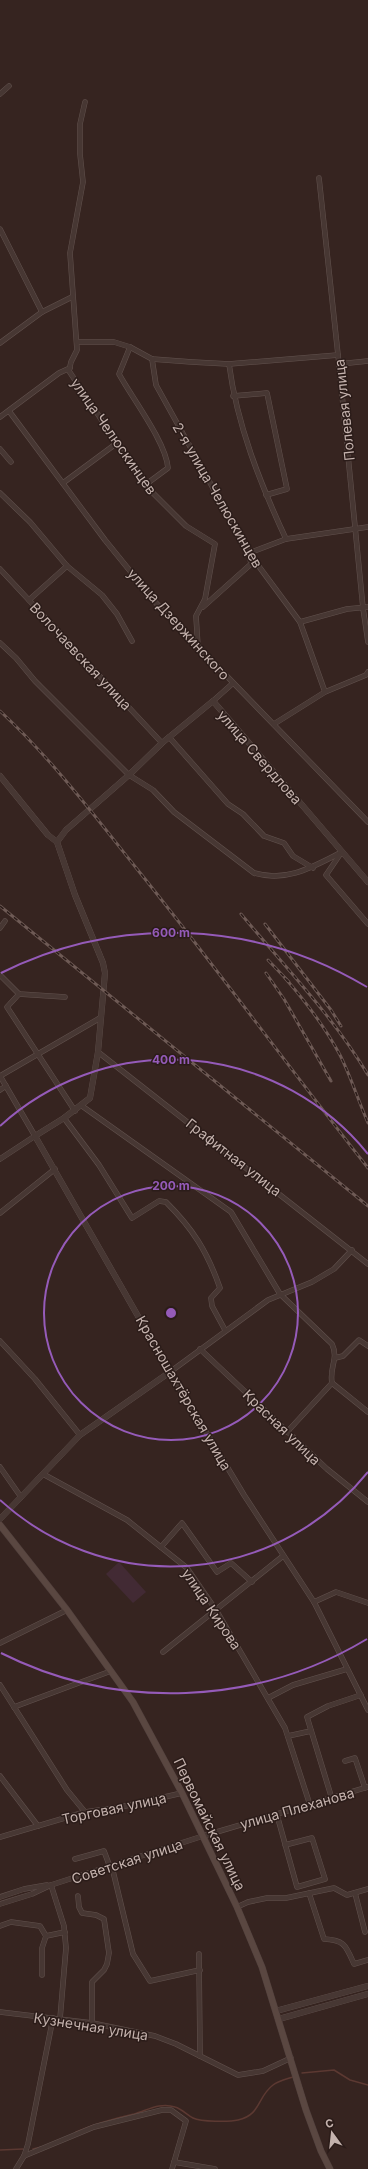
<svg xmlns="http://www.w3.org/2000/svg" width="368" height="2169" viewBox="0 0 368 2169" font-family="Inter,sans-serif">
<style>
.pitch{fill:#422a34}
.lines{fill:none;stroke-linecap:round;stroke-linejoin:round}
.stream{stroke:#5c3932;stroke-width:1.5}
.minor-casing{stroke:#62524e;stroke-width:5.5}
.tertiary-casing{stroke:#62524e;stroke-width:6}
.secondary-casing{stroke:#51403d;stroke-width:7}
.minor{stroke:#473733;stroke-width:4.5}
.tertiary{stroke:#473733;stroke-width:5.5}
.secondary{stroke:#5a4741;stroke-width:6}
.rail-casing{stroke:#6e5a55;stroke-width:3}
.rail{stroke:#2b1c19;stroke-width:1.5;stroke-dasharray:4.5;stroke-linecap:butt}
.ring{fill:none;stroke:#955bb9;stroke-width:2}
.labels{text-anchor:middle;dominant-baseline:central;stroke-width:3;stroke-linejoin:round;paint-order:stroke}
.street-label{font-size:14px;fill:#c4b2ad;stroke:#2b1c19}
.centre{fill:#955bb9;stroke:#2b1c19;stroke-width:2}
.ring-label{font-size:12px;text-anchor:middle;font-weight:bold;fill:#955bb9;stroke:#2b1c19;stroke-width:3;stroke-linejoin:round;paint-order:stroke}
</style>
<rect width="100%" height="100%" fill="#362420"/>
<!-- pitch -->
<path class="pitch" d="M119,1562L146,1592L133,1603L106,1574Z"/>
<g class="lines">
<!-- stream -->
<g class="stream">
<path d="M302,2073L334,2070L350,2080L368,2085"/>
<path d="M76,2132C97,2123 112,2119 134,2114C148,2110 160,2102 175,2107C182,2109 187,2115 193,2118C201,2122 230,2122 238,2120C261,2115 257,2097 273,2085C278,2081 287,2079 293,2077"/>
<path d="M33,2149L41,2147"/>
<path d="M0,2150L23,2149"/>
</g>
<!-- minor casing -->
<g class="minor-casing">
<g id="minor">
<path d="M0,94L9,86"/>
<path d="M85,102L80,124V154L83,182L70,253L77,350L71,362L69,371L145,485L186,526L215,544L205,599L196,616L198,647"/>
<path d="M319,178L339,364L363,608L368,642"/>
<path d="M0,229L42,312"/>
<path d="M77,342H114L130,347L152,359L192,362L229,364L338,355"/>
<path d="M0,343L42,312L72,297"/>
<path d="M130,347L119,374C132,398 166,442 168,468L145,485"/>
<path d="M152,359L156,385L249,553L300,622L325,692"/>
<path d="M229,364C237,425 260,483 286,539"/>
<path d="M339,364L368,361"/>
<path d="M233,396L267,393L287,489L266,495"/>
<path d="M9,411L105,540L156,603L368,822"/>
<path d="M0,417L59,373L70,368"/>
<path d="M0,449L11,462"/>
<path d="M63,483L117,443"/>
<path d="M0,493L30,522L67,566L102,595L117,614L132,641"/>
<path d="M0,569L162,743"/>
<path d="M29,600L67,566"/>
<path d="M203,607L251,564L249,553L286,539L368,527"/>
<path d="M300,622L347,609L368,607"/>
<path d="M0,643L16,658L35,681L129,775L153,790L174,812L254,873C287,883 314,866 342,852"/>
<path d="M213,701L232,684"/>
<path d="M274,724L325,692L366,675L368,672"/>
<path d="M169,737L228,804L243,814L264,836L284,843L293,856L313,868"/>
<path d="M341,853L326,875L368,924"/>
<path d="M0,928L5,921"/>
<path d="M0,975L19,994L65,997"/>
<path d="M19,994L7,1007L75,1111"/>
<path d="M98,1052L368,1264"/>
<path d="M0,1076L100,1018"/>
<path d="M0,1076L35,1136L0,1159"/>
<path d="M0,1090L6,1086"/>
<path d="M82,1106L231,1212L280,1294L332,1344C339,1359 329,1367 332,1383L368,1412"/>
<path d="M64,1118L99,1165L132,1218L159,1201L166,1202C193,1229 207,1251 220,1288L211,1298L212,1306L225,1330"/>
<path d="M0,1213L55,1169"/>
<path d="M352,1250L334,1269L312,1282L268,1300L170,1372L244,1495L314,1602L368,1710"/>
<path d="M0,1341L35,1379L80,1435"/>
<path d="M200,1349L327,1469L368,1502"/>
<path d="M335,1358L343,1356L359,1340L368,1346"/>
<path d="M287,1432L332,1383"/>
<path d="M0,1467L21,1497"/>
<path d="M43,1474L127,1520L187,1568L216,1610L285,1728L310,1805"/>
<path d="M161,1547L182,1523L217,1572L231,1563L252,1582"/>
<path d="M314,1602L336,1592L368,1603"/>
<path d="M0,1643L67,1610"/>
<path d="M163,1652L283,1556"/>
<path d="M0,1685L67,1790L85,1812"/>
<path d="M268,1698L293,1685L347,1669"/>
<path d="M14,1707L111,1671"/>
<path d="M288,1736L311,1731"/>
<path d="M345,1761L355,1758L365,1788"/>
<path d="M0,1776L38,1826"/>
<path d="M332,1799L307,1717L328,1706L361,1695"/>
<path d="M277,1815L297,1887L325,1879L312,1838L285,1845"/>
<path d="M0,1837L85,1812L121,1807L182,1793"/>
<path d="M75,1859L104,1851L110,1867"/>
<path d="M112,1867L133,1954L150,1981L200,1970"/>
<path d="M51,1885L64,1926L66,1948L60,2019"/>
<path d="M309,1893L324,1939C345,1940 346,1946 354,1964L368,1960"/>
<path d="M355,1893L365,1932"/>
<path d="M78,1896L79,1907L82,1913L96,1915L104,1919L109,1953L107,1964L104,1970L92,1982V2023"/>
<path d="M0,1897L24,1889L47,1885"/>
<path d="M0,1904L32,1894L51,1885L203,1836L368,1787"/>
<path d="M237,1907L248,1902L267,1898H286L334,1888L347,1895L368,1889"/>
<path d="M0,1926L11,1922L40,1926L46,1936L65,1932"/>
<path d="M199,1954L200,2056"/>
<path d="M42,1975V1948L46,1936"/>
<path d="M0,2012L92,2023L155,2036L176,2044L238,2075L263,2071L291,2058"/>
<path d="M24,2156L94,2127L162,2110H171L186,2121L172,2169"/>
<path d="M174,2162L215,2169"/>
<path d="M16,2169L24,2156L28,2144L53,2018"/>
</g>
</g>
<!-- tertiary casing -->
<g class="tertiary-casing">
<g id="tertiary">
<path d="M0,776L48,835L57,842L75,895L103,963L105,973L98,1052L90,1098L64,1118L35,1136L170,1372L80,1435L0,1519"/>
<path d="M57,842L66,830L129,775L162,743L213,701L368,882"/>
<path d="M276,2011L368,1986"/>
<path d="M279,2019L368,1994"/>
</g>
</g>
<!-- secondary casing -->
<g class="secondary-casing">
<path id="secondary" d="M0,1525L67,1610L133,1702L182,1793L237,1907L262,1967L306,2110L321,2151L330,2169"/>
</g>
<!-- minor -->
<use href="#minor" class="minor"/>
<!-- tertiary -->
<use href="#tertiary" class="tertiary"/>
<!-- secondary -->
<use href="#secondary" class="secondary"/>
<!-- rail casing -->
<g class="rail-casing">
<g id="rail">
<path d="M0,711C51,758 94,815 137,869C216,967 290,1069 368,1168"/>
<path d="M0,906L368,1206"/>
<path d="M241,914C285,967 333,1016 368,1075"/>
<path d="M265,924L331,1010L341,1026"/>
<path d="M268,960L289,982"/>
<path d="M266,973L284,999L331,1081"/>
<path d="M285,978C306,1002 325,1027 340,1055C351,1077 358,1100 368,1123"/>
</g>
</g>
<!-- rail -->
<use href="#rail" class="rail"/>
</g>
<!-- distance rings -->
<g class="ring">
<circle cx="171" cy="1313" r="127"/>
<path d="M368 1472A253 253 0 0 1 0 1500M0 1126A253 253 0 0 1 368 1154"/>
<path d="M367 1639A380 380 0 0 1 1 1653M1 973A380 380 0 0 1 367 987"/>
</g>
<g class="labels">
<!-- street labels -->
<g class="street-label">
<text transform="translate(344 410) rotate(-96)">Полевая улица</text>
<text transform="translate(114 436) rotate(55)">улица Челюскинцев</text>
<text transform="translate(218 495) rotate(60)">2-я улица Челюскинцев</text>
<text transform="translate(179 624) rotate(48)">улица Дзержинского</text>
<text transform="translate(81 656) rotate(47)">Волочаевская улица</text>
<text transform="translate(260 757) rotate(49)">улица Свердлова</text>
<text transform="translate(234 1157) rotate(38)">Графитная улица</text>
<text transform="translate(184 1393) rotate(60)">Красношахтёрская улица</text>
<text transform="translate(282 1427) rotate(44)">Красная улица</text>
<text transform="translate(212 1609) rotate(56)">улица Кирова</text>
<text transform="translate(114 1808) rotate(-12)">Торговая улица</text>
<text transform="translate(297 1808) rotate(-16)">улица Плеханова</text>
<text transform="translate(210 1824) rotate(64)">Первомайская улица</text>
<text transform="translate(127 1861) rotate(-18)">Советская улица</text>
<text transform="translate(91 2026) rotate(9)">Кузнечная улица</text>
</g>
</g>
<circle cx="171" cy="1313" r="6" class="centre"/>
<g class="ring-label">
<text x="171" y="937">600 m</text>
<text x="171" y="1064">400 m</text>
<text x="171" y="1190">200 m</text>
</g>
<!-- north arrow -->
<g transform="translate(332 2133) rotate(345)" stroke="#2b1c19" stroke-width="3" paint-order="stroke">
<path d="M0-3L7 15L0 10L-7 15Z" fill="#c4b2ad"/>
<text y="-6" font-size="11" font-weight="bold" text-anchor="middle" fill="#c4b2ad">С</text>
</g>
</svg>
